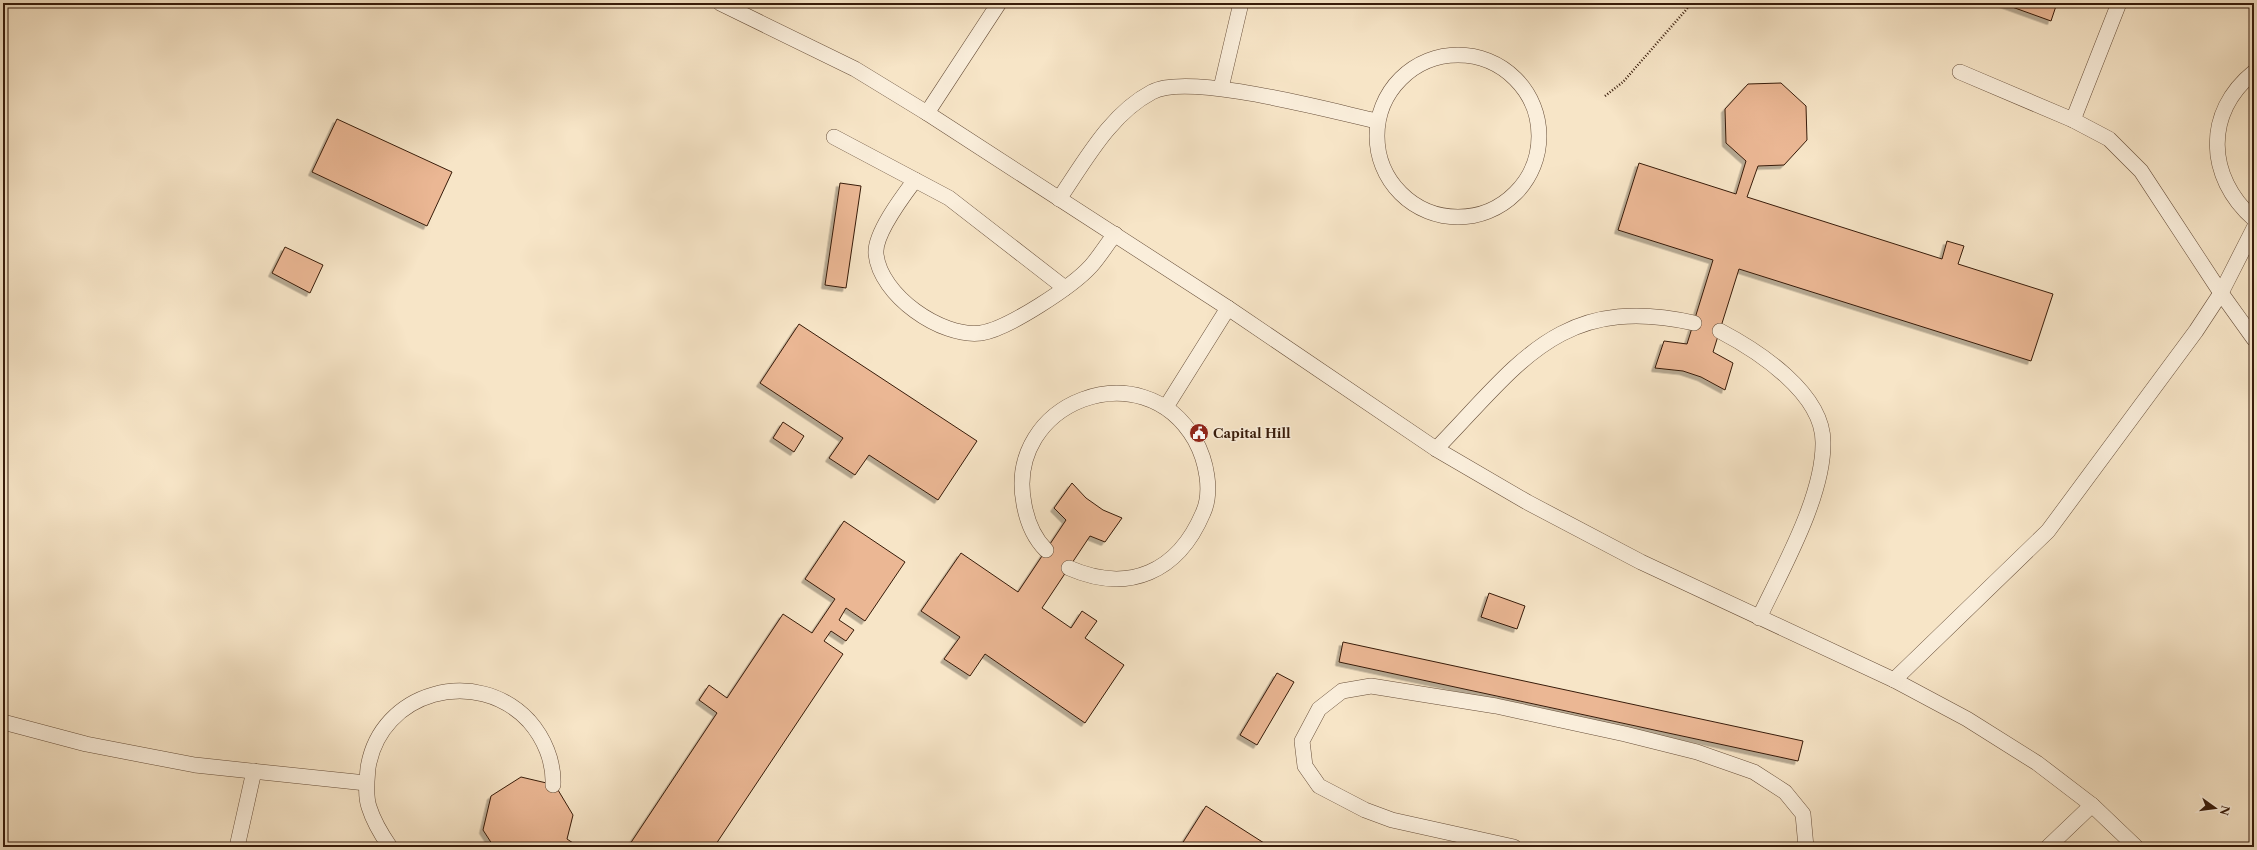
<svg xmlns="http://www.w3.org/2000/svg" width="2257" height="850" viewBox="0 0 2257 850" font-family="'Libre Caslon Text',serif">
<style>
.building{fill:#ebb794;stroke:#371b0a;filter:url(#shadow)}
.lines{fill:none;stroke-linecap:round;stroke-linejoin:round}
.service-casing{stroke:#674e39;stroke-width:16}
.path{stroke:#371b0a;stroke-width:2.5;stroke-dasharray:1 2;stroke-linecap:butt}
.service{stroke:#faeedb;stroke-width:15}
.labels{text-anchor:middle;dominant-baseline:central;stroke-width:3;stroke-linejoin:round;paint-order:stroke}
.poi-label{font-size:13px;font-weight:bold;fill:#371b0a;stroke:#faeedb;text-anchor:start}
</style>
<defs>
<filter id="shadow"><feDropShadow dx="-3.5" dy="3.5" stdDeviation="0" flood-color="#0004"/></filter>
</defs>
<rect width="100%" height="100%" fill="#f7e5c7"/>
<filter id="stains"><feTurbulence type="fractalNoise" baseFrequency=".005" numOctaves="4"/><feColorMatrix values="0 0 0 0 .2 0 0 0 0 .09 0 0 0 0 .02 0 0 0 .5 -.17"/></filter>
<radialGradient id="worn" r=".72"><stop offset=".6" stop-color="#630" stop-opacity="0"/><stop offset="1" stop-color="#630" stop-opacity=".3"/></radialGradient>
<!-- building -->
<g class="building">
<path d="M2001,3H2057L2051,21Z"/>
<path d="M1781,83L1806,106L1807,140L1784,165L1758,166L1747,197L1942,259L1947,241L1964,246L1958,264L2053,294L2031,361L1739,269L1713,352L1733,363L1725,390L1701,377L1683,371L1655,368L1664,341L1687,344L1713,260L1618,230L1639,163L1736,194L1746,161L1726,143L1725,109L1748,84Z"/>
<path d="M337,119L452,172L427,226L312,172Z"/>
<path d="M840,183L861,186L846,288L825,285Z"/>
<path d="M285,247L323,265L310,293L272,273Z"/>
<path d="M799,324L977,441L938,500L869,455L855,475L829,458L843,438L760,383Z"/>
<path d="M783,422L804,436L794,452L773,438Z"/>
<path d="M1072,483L1086,498L1103,510L1122,518L1105,542L1090,536L1042,608L1071,628L1082,611L1097,621L1085,638L1124,665L1085,723L985,654L970,676L944,659L960,637L921,611L961,553L1018,592L1066,520L1054,508Z"/>
<path d="M844,521L905,562L865,621L846,608L839,620L854,630L846,641L831,631L824,641L843,654L714,847H628L717,713L699,700L709,685L727,698L783,614L812,633L835,599L805,579Z"/>
<path d="M1489,593L1525,606L1517,629L1481,617Z"/>
<path d="M1343,642L1803,741L1798,761L1339,662Z"/>
<path d="M1277,673L1294,682L1257,745L1240,735Z"/>
<path d="M521,777L555,785L573,815L567,839L579,847H494L483,830L491,796Z"/>
<path d="M1206,806L1264,843L1261,847H1180Z"/>
</g>
<g class="lines">
<!-- service casing -->
<g class="service-casing">
<g id="service">
<path d="M720,3L855,69L927,113L1228,308L1436,449L1527,502L1641,562L1894,680L1967,719L2037,763L2092,805L2136,847"/>
<circle cx="1458" cy="136" r="81"/>
<path d="M1960,72L2073,120L2109,139L2141,171L2221,293L2254,339"/>
<path d="M2254,72C2204,112 2206,177 2254,219"/>
<path d="M1221,88L1241,3"/>
<path d="M927,113L999,3"/>
<path d="M2073,120L2119,3"/>
<path d="M834,137L949,198L1065,288"/>
<path d="M915,180C903,196 874,234 876,254C880,295 941,338 981,333C1008,329 1073,286 1091,266C1100,256 1107,244 1115,234"/>
<path d="M1059,199C1085,161 1110,114 1152,92C1189,72 1331,111 1377,121"/>
<path d="M1720,331C1758,351 1823,393 1823,442C1824,496 1782,569 1759,618"/>
<path d="M1166,407L1228,308"/>
<path d="M1436,449C1519,364 1560,293 1694,323"/>
<path d="M1046,550C1034,538 1027,521 1024,504C1004,402 1143,349 1195,440C1206,460 1213,491 1203,513C1178,572 1129,594 1069,568"/>
<path d="M1894,680L2048,531L2196,331L2221,293L2254,228"/>
<path d="M3,722L86,744L195,765L366,783"/>
<path d="M237,847L254,771"/>
<path d="M390,847C381,834 374,823 369,807C365,795 367,781 368,768C380,691 477,665 529,721C544,738 554,761 553,785"/>
<path d="M1514,847L1392,820L1365,810L1319,786L1305,766L1302,741L1319,709L1342,691L1371,686L1496,706L1625,734L1697,752L1754,772L1785,792L1803,814L1806,847"/>
<path d="M2048,847L2092,805"/>
</g>
</g>
<!-- path -->
<path class="path" d="M1605,96L1623,82L1692,3"/>
<!-- service -->
<use href="#service" class="service"/>
</g>
<!-- icons -->
<defs>
<g id="civic-disc" transform="scale(1)"><circle r="9.5" fill="#8f2418" stroke="#faeedb"/><path d="M-.6-6.5H3V-4.5H.6V-3L4-1V1h2V6H-6V1h2V-1L-.6-3ZM-1.2 2.5V6h2.4V2.5Z" fill="#fff"/></g>
</defs>
<g fill-rule="evenodd">
<use href="#civic-disc" x="1199" y="433"/>
</g>
<g class="labels">
<!-- poi labels -->
<g class="poi-label">
<text x="1213" y="433">Capital Hill</text>
</g>
</g>
<!-- margin -->
<rect width="2257" height="850" fill="none" stroke="#f7e5c7" stroke-width="16"/>
<rect x="4" y="4" width="2249" height="842" fill="none" stroke="#371b0a" stroke-width="2"/>
<rect x="8" y="8" width="2241" height="834" fill="none" stroke="#371b0a"/>
<!-- north arrow -->
<g transform="translate(2215 808) rotate(104)" stroke="#faeedb" stroke-width="3" paint-order="stroke">
<path d="M0-3L7 15L0 10L-7 15Z" fill="#371b0a"/>
<text y="-6" font-size="11" font-weight="bold" text-anchor="middle" fill="#371b0a">N</text>
</g>
<rect width="100%" height="100%" filter="url(#stains)"/>
<rect width="100%" height="100%" fill="url(#worn)"/>
</svg>
